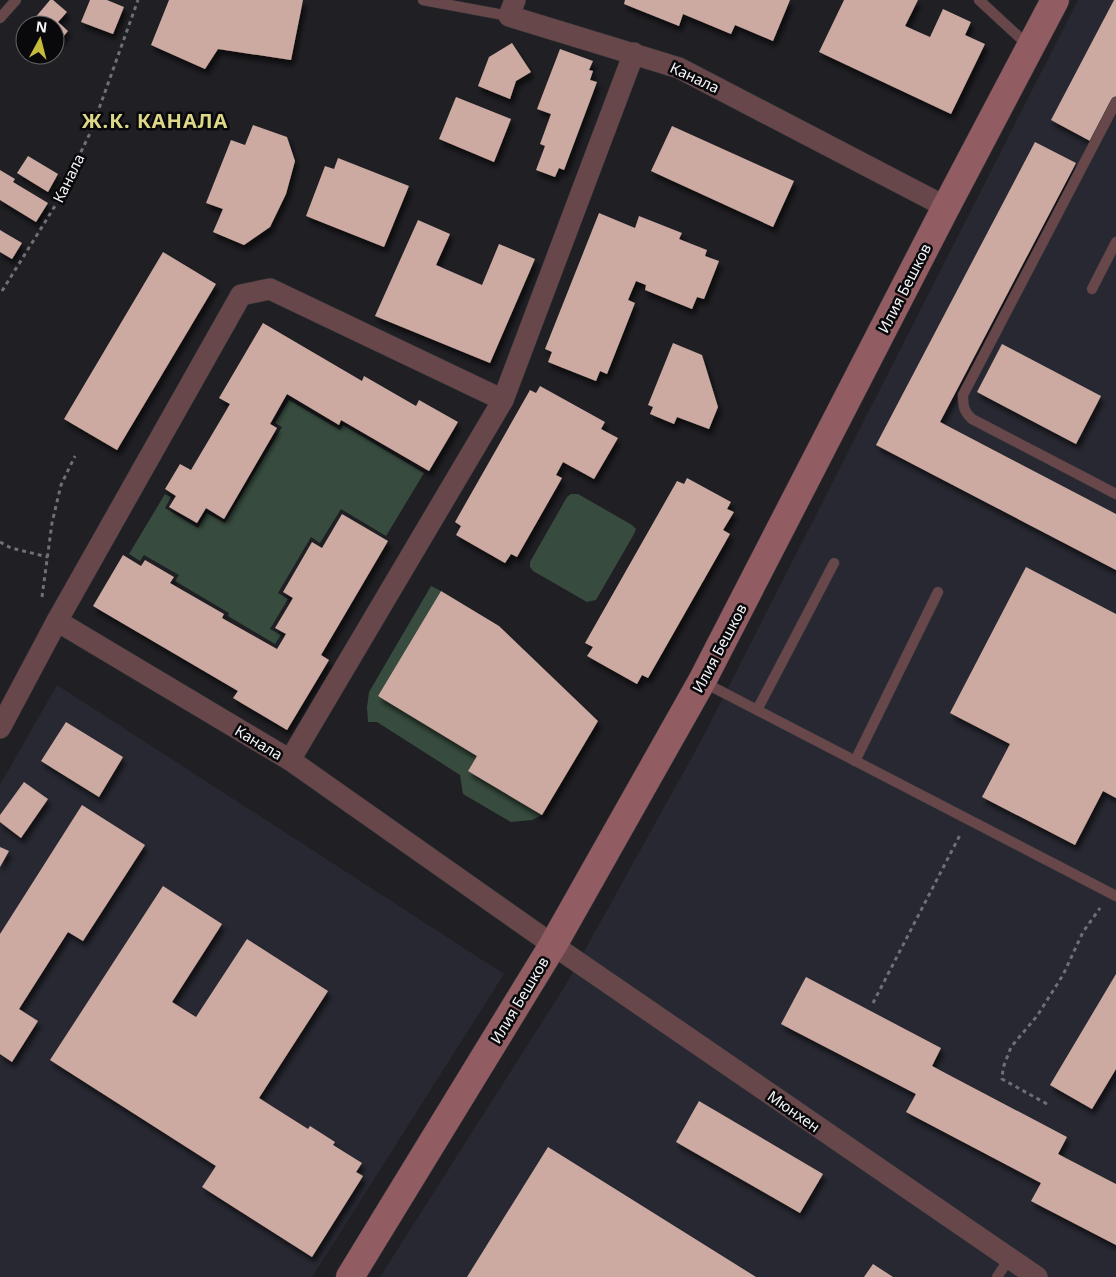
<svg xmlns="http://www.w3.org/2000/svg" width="1116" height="1277" viewBox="0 0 1116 1277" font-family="'Noto Sans',sans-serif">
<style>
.built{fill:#282832}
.green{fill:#374c3e}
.building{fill:#ccaaa1;filter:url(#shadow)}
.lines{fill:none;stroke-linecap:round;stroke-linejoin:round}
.lane-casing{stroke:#39393d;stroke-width:11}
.street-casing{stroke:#39393d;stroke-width:22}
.secondary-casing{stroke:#39393d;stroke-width:29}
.path{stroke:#6f6f74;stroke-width:3;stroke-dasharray:4 4;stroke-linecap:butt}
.lane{stroke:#68474a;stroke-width:10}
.street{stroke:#68474a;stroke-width:21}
.secondary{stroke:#915c62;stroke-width:28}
.labels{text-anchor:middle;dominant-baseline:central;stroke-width:5;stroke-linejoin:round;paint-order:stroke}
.street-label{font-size:15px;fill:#f4f4f8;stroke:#09090b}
.district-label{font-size:20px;font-weight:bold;letter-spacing:1px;fill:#ddd788;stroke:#09090b}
</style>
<defs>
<filter id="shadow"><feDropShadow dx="3" dy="5.5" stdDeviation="2.5" flood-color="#0009"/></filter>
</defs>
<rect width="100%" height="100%" fill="#1f1f24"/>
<!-- built -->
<g class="built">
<path d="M1078,0H1116V1277H380L565,986L702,739Z"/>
<path d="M57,685L504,974L312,1277H0V785Z"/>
</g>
<!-- green -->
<g class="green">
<path d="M289,400L340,430L343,425L424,473L386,536L341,509L320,543L311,537L278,593L288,599L270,629L281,635L275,644L228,616L229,613L175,581L179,575L144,555L140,561L129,554L165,494L171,497L165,508L198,528L207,513L225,523L282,427L275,423Z"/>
<path d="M571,494H578L632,525L636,529L634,534L596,600L587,602L533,571L530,567V562L567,497Z"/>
<path d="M431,586L441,591L378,696L477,756L468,771L542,815L532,820L511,822L463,794L460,775L377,722H368L367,707L369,692Z"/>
</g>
<!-- building -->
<g class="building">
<path d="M50,0H53L67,12L58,22L68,31L55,46V25H29Z"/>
<path d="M90,0H107L124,7L113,34L81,22Z"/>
<path d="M169,0H303L291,60L218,49L205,69L151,45Z"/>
<path d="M625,0H790L773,41L735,25L731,34L683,14L679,26L624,4Z"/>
<path d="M844,0H918L905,26L930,37L943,9L971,22L965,35L985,44L951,114L819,52Z"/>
<path d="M1114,0H1116V96L1092,142L1051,120Z"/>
<path d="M512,43L531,72L516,81L510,99L478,86L489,57Z"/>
<path d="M560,49L593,61L589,70L593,71L590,80L597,82L564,170L559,168L555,177L536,170L545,146L540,144L551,114L537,109Z"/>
<path d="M456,97L511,119L494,162L439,139Z"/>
<path d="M253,125L287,137L295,161L286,194L270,227L244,245L213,232L223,209L206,203L231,140L245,145Z"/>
<path d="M672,126L794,181L773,227L651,171Z"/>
<path d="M1035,142L1076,163L940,422L1116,514V570L876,445Z"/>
<path d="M28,156L58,174L48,192L17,173Z"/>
<path d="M338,158L409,186L384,247L306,216L325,166L334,169Z"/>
<path d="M0,170L15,179L13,182L48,203L36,222L0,200Z"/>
<path d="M599,213L635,228L639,216L682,233L679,239L707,250L705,256L719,261L704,299L697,297L692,309L645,290L646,285L636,281L628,300L635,303L607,374L600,371L596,381L548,362L552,352L545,349Z"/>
<path d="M418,220L450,234L436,265L482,285L499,244L535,259L490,363L375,316Z"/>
<path d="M0,230L22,243L12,259L0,252Z"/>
<path d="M163,252L216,284L117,450L64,419Z"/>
<path d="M263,323L362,381L364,376L416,406L419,400L458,422L429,471L341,420L339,425L287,394L270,424L277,428L224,519L206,508L197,523L169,507L176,496L165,489L180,464L191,470L230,404L219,398Z"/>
<path d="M673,343L702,355L718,407L709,429L677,417L674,424L650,414L653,407L648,405Z"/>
<path d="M1002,344L1101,396L1076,444L977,392Z"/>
<path d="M540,386L605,422L601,429L618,438L594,479L563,462L556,475L562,478L517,557L511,554L505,563L456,535L461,526L455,522L530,390L536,393Z"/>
<path d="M687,478L731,502L727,509L734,512L723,530L730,534L648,678L642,675L637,684L587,656L593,647L585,643L677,481L684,484Z"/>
<path d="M342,514L388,541L321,655L329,660L287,730L233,698L238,691L93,606L123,555L141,566L145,560L174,577L170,583L224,614L222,618L277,649L286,634L275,628L293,598L283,592L312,542L322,548Z"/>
<path d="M1026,567L1116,614V798L1103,791L1075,845L982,797L1010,744L950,713Z"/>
<path d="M441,591L499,626L598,721L542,815L468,771L477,756L378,696Z"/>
<path d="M66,722L123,757L99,797L41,761Z"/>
<path d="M24,782L48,799L21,838L0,822V815Z"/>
<path d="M82,805L145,845L83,941L68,932L19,1009L38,1021L12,1062L0,1054V934Z"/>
<path d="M0,847L9,851L0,867Z"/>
<path d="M163,886L222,924L172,1002L196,1017L247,939L328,991L259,1098L308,1129L310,1126L335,1142L333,1145L362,1163L356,1172L363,1176L312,1257L202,1187L216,1166L50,1060Z"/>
<path d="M1116,974V1069L1092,1109L1050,1085Z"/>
<path d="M806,977L941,1048L932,1066L1067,1137L1058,1154L1116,1184V1245L1031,1201L1041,1183L906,1112L916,1094L781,1024Z"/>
<path d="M699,1101L823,1174L800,1213L676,1142Z"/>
<path d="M548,1147L756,1277H467Z"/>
<path d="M873,1264L893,1277H864Z"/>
</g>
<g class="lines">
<!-- lane casing -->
<g class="lane-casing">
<g id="lane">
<path d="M423,0L509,16"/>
<path d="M979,0L1030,47"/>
<path d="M0,18L16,0"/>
<path d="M1116,102L963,395C963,406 964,412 972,419L1116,494"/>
<path d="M1092,289L1116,242"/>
<path d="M703,682L1116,896"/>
<path d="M757,710L834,563"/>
<path d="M855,761L938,592"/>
<path d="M997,1277L1009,1259"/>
</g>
</g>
<!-- street casing -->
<g class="street-casing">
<g id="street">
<path d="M515,0L509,16L679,68L946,207"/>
<path d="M57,621L290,760L553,945L1037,1277"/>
<path d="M0,728L57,621L241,295L270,289L503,400"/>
<path d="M290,760L503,400L634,53"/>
</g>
</g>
<!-- secondary casing -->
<g class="secondary-casing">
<path id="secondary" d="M350,1277L553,945L702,681L946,207L1055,0"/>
</g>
<!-- path -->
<g class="path">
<path d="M2,291L55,206L91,131L138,0"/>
<path d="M0,542L11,548L48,557"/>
<path d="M42,597L52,523L61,485L75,456"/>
<path d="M873,1003L960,835"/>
<path d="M1047,1104L1002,1079L1003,1068L1011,1047L1037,1016L1063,975L1083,932L1100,908"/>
</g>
<!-- lane -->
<use href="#lane" class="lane"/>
<!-- street -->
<use href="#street" class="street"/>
<!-- secondary -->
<use href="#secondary" class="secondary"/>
</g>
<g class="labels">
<!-- street labels -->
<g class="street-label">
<text transform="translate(695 77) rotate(25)">Канала</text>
<text transform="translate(68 178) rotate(-64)">Канала</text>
<text transform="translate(904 288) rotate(-63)">Илия Бешков</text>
<text transform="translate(719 648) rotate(-62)">Илия Бешков</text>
<text transform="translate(259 742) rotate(31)">Канала</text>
<text transform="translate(519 1000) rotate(-59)">Илия Бешков</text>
<text transform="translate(794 1111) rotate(35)">Мюнхен</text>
</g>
<!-- district labels -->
<g class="district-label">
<text x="155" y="120">Ж.К. КАНАЛА</text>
</g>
</g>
<!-- north arrow -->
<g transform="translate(40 40) rotate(7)"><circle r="24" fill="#09090b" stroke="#67676a"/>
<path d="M0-4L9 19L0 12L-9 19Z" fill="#c6bc3c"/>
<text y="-8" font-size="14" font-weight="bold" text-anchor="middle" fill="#f4f4f8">N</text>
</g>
</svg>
